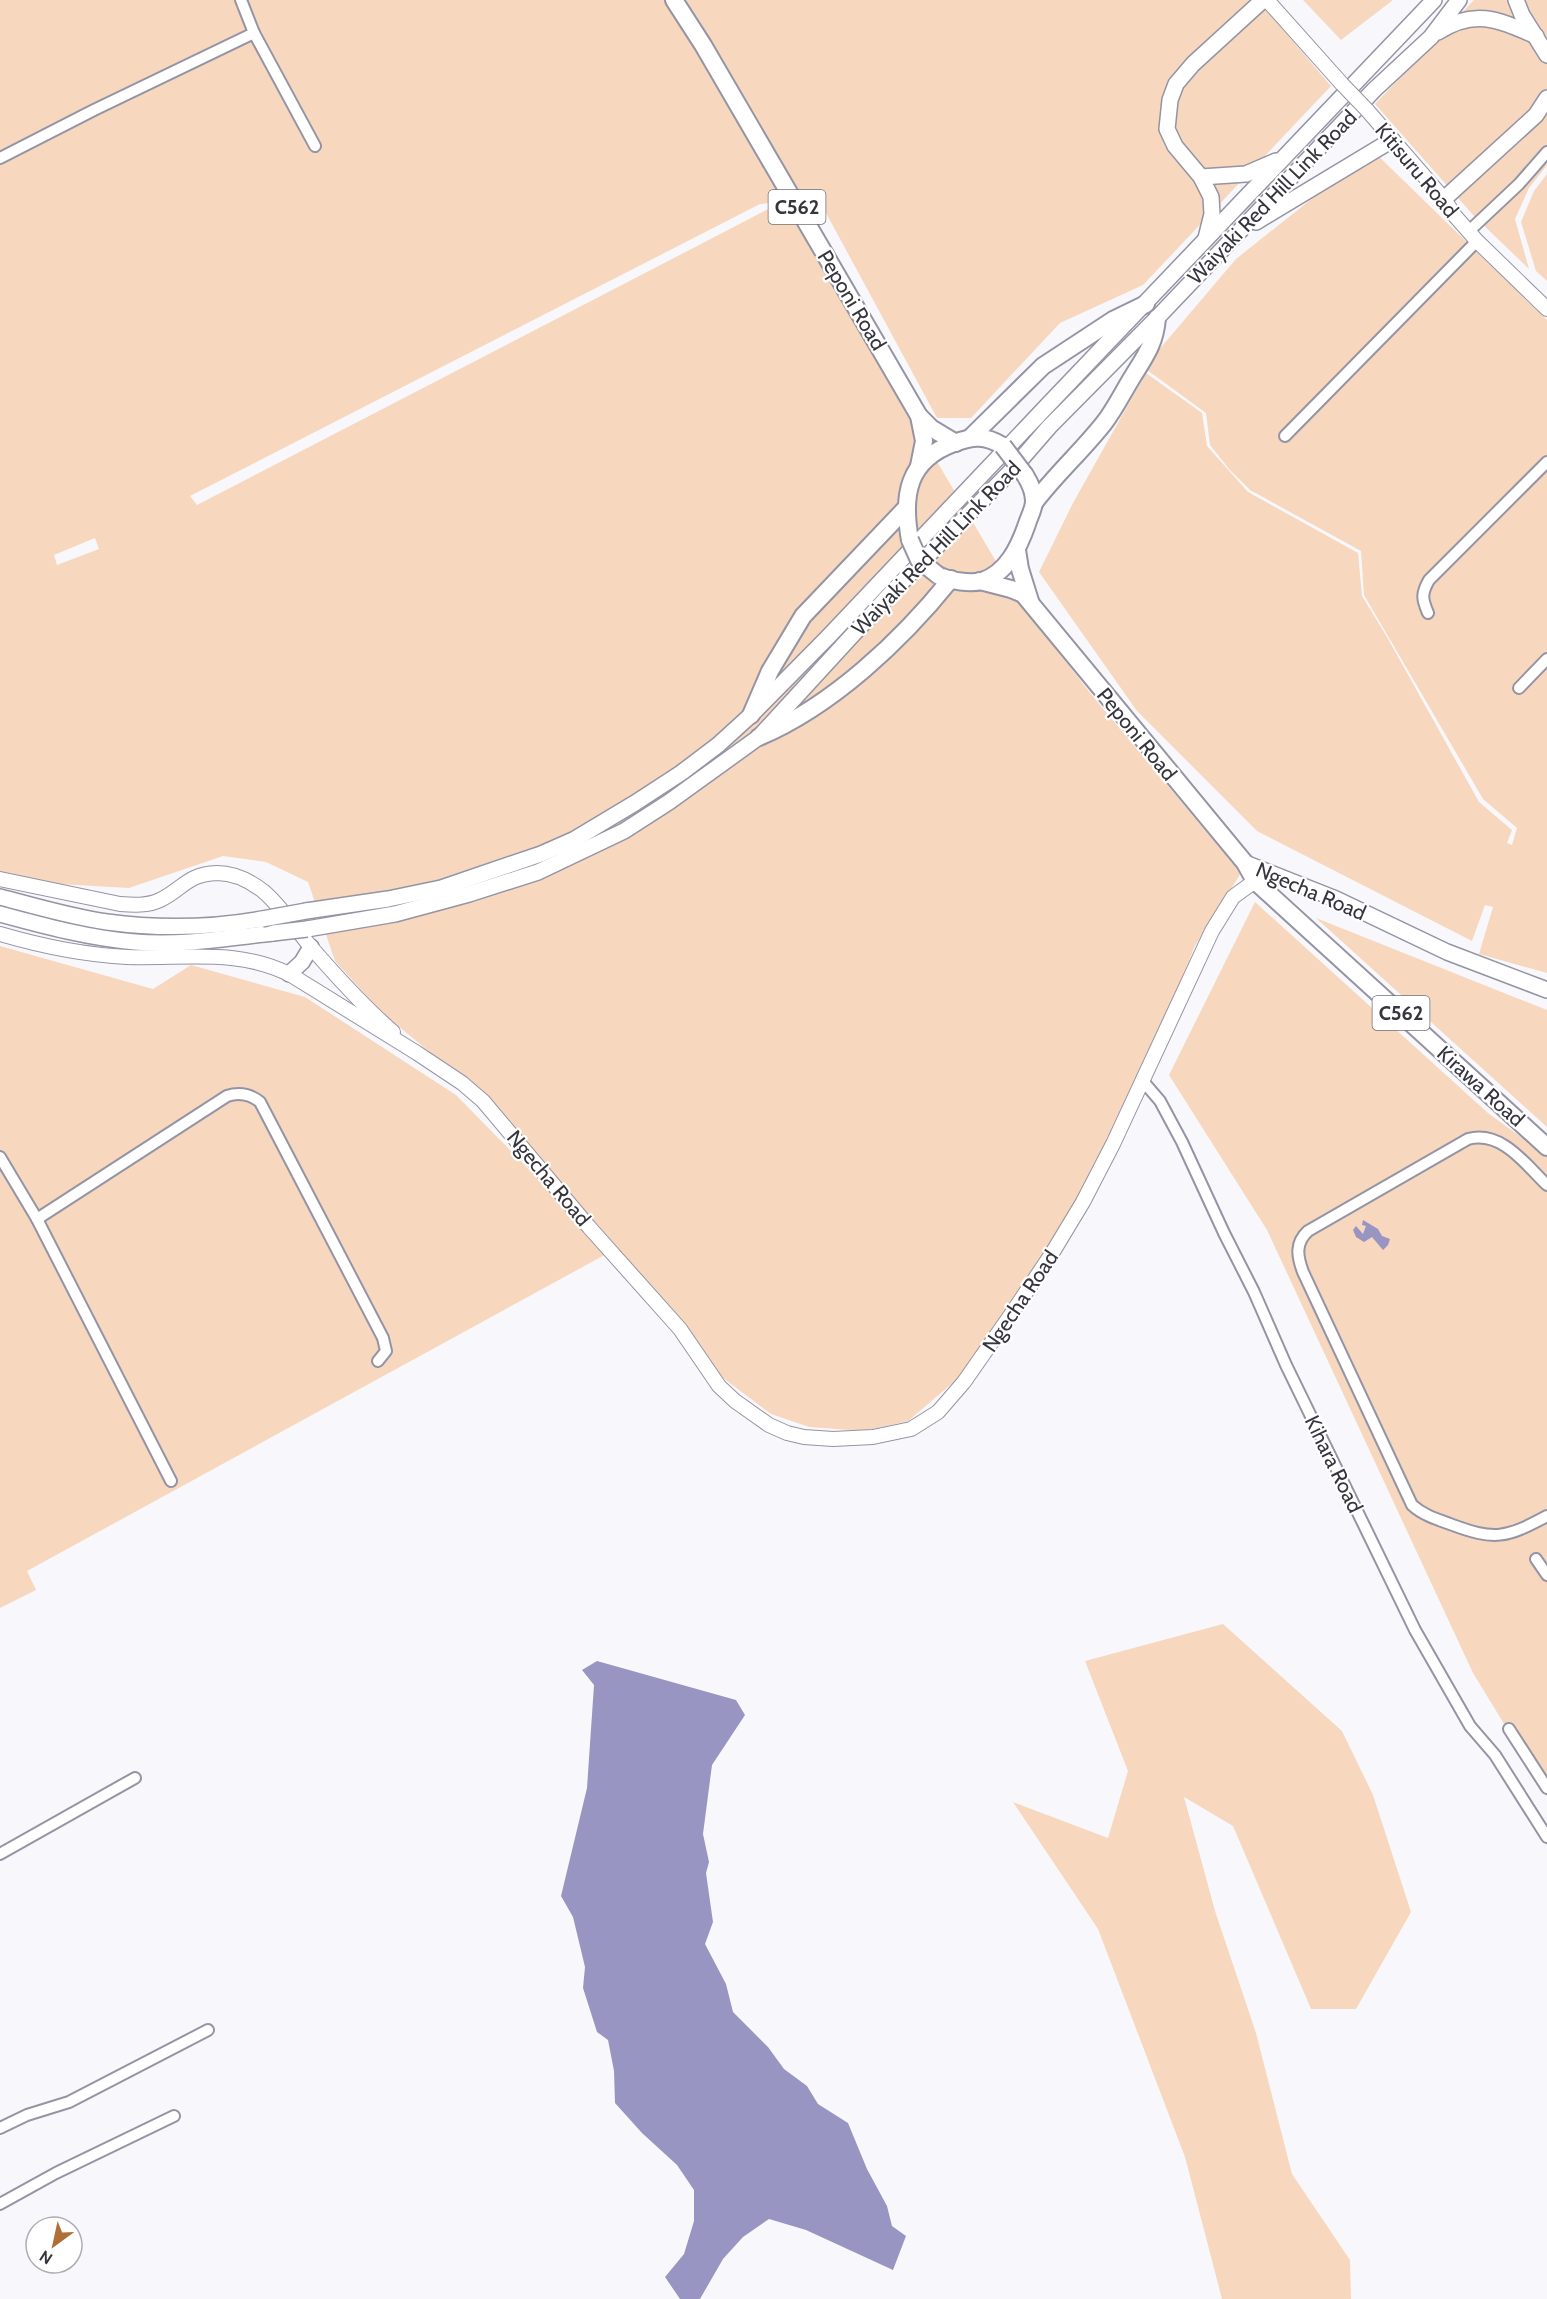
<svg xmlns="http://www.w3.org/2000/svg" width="1547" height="2299" viewBox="0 0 1547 2299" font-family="Cabin,sans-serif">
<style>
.green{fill:#f7d7bd;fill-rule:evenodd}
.water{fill:#9895c3}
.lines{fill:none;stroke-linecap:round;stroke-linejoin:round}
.minor-casing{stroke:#9494a5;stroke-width:14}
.tertiary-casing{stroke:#9494a5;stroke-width:16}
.secondary-casing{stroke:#9494a5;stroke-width:18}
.primary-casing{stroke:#9494a5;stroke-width:20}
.minor{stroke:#fff;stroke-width:10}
.tertiary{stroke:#fff;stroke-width:14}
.secondary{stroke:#fff;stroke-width:15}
.primary{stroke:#fff;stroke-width:16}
.tertiary-bridge-casing{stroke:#9494a5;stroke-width:16;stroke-linecap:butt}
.secondary-bridge-casing{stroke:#9494a5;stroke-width:18;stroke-linecap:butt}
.primary-bridge-casing{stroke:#9494a5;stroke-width:20;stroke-linecap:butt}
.tertiary-bridge{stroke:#fff;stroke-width:14}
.secondary-bridge{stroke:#fff;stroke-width:15}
.primary-bridge{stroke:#fff;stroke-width:16}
.labels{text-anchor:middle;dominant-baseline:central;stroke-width:4.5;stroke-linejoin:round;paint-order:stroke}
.shield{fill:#fff;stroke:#727277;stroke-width:1.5}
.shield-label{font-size:20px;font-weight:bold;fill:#35353d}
.street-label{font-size:21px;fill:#35353d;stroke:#fff}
</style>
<rect width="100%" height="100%" fill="#f8f8fc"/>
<!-- green -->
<g class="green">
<path d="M0,0H1258L1331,86L1143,285L1060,323L971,418H937L819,200L784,203L1023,607L1095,699L1241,873L1195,946L1157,1038L1065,1232L955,1381L908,1421L864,1431L809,1427L771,1414L723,1378L489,1100L382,1013L335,961L308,882L266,862L223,856L129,888L58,884L0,874ZM782,202L197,505L190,496L760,204ZM95,538L99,549L57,565L54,555Z"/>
<path d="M1303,0H1393L1341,40Z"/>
<path d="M1474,0H1547V165L1529,188L1515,219L1529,269L1474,216L1375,104Z"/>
<path d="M1367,145L1547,320V973L1479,954L1493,907L1485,905L1472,941L1257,831L1137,711L1039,572L1073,503L1146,373L1202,413L1207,446L1248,492L1358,553L1362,596L1387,637L1479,802L1512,830L1507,843L1512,845L1517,828L1483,799L1364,595L1361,551L1250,490L1229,469L1210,445L1206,413L1147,370L1157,352L1236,259L1324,189Z"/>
<path d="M1547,174V281L1536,271L1521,222L1534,191Z"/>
<path d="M1255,902L1488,1113L1547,1156V1794L1473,1673L1267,1230L1169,1075Z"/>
<path d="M1316,918L1547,1010V1127Z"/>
<path d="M0,946L153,989L191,965L305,997L456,1095L610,1252L27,1571L36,1590L0,1608Z"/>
<path d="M1223,1624L1342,1731L1373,1795L1411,1912L1356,2009H1311L1233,1826L1184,1797L1215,1911L1256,2033L1292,2174L1350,2260L1351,2299H1222L1185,2157L1098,1929L1013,1802L1108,1838L1128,1771L1085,1661Z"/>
</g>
<!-- water -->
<g class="water">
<path d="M1363,1220L1378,1229L1382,1236L1390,1239L1388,1245L1383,1250L1372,1237L1364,1242L1356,1237L1353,1230L1356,1226L1363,1234L1366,1226L1362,1225Z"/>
<path d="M597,1661L736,1700L745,1715L712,1765L703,1834L709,1862L706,1873L713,1922L705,1944L726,1984L733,2012L768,2047L784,2069L807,2086L818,2104L848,2123L867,2169L887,2206L892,2226L906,2236L893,2270L806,2230L769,2219L743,2237L723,2259L700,2299H680L665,2277L684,2254L694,2221V2190L677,2165L642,2133L615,2103L614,2071L608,2040L597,2032L583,1988L585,1967L573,1917L561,1896L587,1788L594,1685L582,1670Z"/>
</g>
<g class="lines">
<!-- minor casing -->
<g class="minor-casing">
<g id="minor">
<path d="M241,0L254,33L315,146"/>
<path d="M0,158L94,110L254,33"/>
<path d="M1469,231L1519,184L1547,152"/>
<path d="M1285,436L1477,241"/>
<path d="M1428,613C1422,599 1421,594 1429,580L1547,462"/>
<path d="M1519,688L1547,659"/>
<path d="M1142,1080L1160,1101L1182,1142L1224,1233L1254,1292L1286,1365L1415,1630L1470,1726L1495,1755L1547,1837"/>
<path d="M0,1157L37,1219L171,1481"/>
<path d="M1547,1185C1526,1165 1502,1130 1468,1139L1308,1231C1295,1243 1297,1256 1303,1272L1412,1505C1423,1515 1436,1519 1450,1524C1495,1541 1506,1538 1547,1516"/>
<path d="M37,1219L227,1096C239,1092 250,1094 260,1102L383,1338L386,1351L378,1361"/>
<path d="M1536,1559L1547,1575"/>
<path d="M1509,1729L1547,1788"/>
<path d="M0,1854L135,1778"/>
<path d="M0,2128L27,2115L69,2102L208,2030"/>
<path d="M0,2204L56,2173L174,2116"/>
</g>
</g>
<!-- tertiary casing -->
<g class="tertiary-casing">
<g id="tertiary">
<path d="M1267,0L1342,84"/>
<path d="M1367,110L1444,199L1455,216L1477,241L1547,309"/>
<path d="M0,879L120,904C133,905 148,906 160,900C183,889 187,874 217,873C233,873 250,881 263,891C281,906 295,928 310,946C336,976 363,1006 393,1032"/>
<path d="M0,934C41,946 85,955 127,957C183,959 239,948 291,975L417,1053L462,1083L483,1101L589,1227L680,1329L719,1386L735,1401L769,1425L787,1433L804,1437L833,1439L873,1437L911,1429L938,1412L964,1382L1010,1316L1051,1255L1083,1202L1113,1144L1212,931L1233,897L1255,881"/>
</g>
</g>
<!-- secondary casing -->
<g class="secondary-casing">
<g id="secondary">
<path d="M1516,0L1522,15L1547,55"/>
<path d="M1438,32C1475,8 1499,20 1536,36"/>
<path d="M1201,177L1246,174L1276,161"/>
<path d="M1444,199L1536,115L1547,98"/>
<path d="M1256,222L1392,140"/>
<path d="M1206,238L1212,214L1211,197L1201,177L1175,146L1167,129L1170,100L1176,84L1193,64L1263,0"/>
<path d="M1245,863L1336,899L1447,952L1547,990"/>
<path d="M0,897C35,906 71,917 107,922C159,929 211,928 262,919"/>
<path d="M306,911L388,899L441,888L541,854L575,839L635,803L681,773L718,745L751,715L828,637L1045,408L1434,0"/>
<path d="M0,914C44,926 89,938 135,942C180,946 228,938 273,933"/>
<path d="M307,929L395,914L469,894L538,872L624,831L669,802L759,737L892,592L1010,472L1049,427L1157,318L1374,90L1431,37L1459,0"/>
<path d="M289,974L302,962L311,947"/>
</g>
</g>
<!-- primary casing -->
<g class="primary-casing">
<g id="primary">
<path d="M674,0L703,45L919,416L924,441L919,466"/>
<path d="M919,416L931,428L956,443"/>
<path d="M971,437L1043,366L1113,320L1146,304"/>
<path d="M1034,503C1055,475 1082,451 1104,423C1115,409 1123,392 1133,376C1146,355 1155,343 1157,318"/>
<path d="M910,540C902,496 907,460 954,443C973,436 985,435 1003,446"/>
<path d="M1017,550L1020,569L1030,601"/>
<path d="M940,576C951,581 970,584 982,581C1007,573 1019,547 1027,524C1029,517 1034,509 1034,501C1034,491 1030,483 1025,475"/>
<path d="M980,581L1011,589L1023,594L1245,863L1255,881L1547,1147"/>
<path d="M751,715L770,671L803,616L906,508"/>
<path d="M759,737C832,706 901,641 951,579"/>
</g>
</g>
<!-- minor -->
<use href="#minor" class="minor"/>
<!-- tertiary -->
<use href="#tertiary" class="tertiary"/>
<!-- secondary -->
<use href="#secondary" class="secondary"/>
<!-- primary -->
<use href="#primary" class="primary"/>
<!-- tertiary-bridge casing -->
<g class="tertiary-bridge-casing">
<path id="tertiary-bridge" d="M1342,84L1367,110"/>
</g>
<!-- secondary-bridge casing -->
<g class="secondary-bridge-casing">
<g id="secondary-bridge">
<path d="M262,919L306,911"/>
<path d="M273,933L307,929"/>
</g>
</g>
<!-- primary-bridge casing -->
<g class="primary-bridge-casing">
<g id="primary-bridge">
<path d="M1003,446L1025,475"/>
<path d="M910,540L919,560L939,576"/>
</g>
</g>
<!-- tertiary-bridge -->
<use href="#tertiary-bridge" class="tertiary-bridge"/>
<!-- secondary-bridge -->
<use href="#secondary-bridge" class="secondary-bridge"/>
<!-- primary-bridge -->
<use href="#primary-bridge" class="primary-bridge"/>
</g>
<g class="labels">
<!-- shield labels -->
<g class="shield">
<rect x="768.5" y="190" width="57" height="34" rx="4.5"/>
<rect x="1372.5" y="996" width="57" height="34" rx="4.5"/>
</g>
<g class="shield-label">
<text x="797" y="207">C562</text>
<text x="1401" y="1013">C562</text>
</g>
<!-- street labels -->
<g class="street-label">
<text transform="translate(1417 170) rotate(50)">Kitisuru Road</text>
<text transform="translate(1272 197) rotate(-46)">Waiyaki Red Hill Link Road</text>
<text transform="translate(852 300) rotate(59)">Peponi Road</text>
<text transform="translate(936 548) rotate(-46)">Waiyaki Red Hill Link Road</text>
<text transform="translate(1137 734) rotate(51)">Peponi Road</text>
<text transform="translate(1311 891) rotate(23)">Ngecha Road</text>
<text transform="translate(1481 1086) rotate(42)">Kirawa Road</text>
<text transform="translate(549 1178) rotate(50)">Ngecha Road</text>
<text transform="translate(1020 1301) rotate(-56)">Ngecha Road</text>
<text transform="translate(1334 1464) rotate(64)">Kihara Road</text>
</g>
</g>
<!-- north arrow -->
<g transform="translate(54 2245) rotate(213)"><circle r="28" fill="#ffffff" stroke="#aeaeb1" stroke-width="1.5"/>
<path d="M0-4.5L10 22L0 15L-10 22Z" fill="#af6f37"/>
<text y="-9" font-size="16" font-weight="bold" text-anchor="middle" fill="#35353d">N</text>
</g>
</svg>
